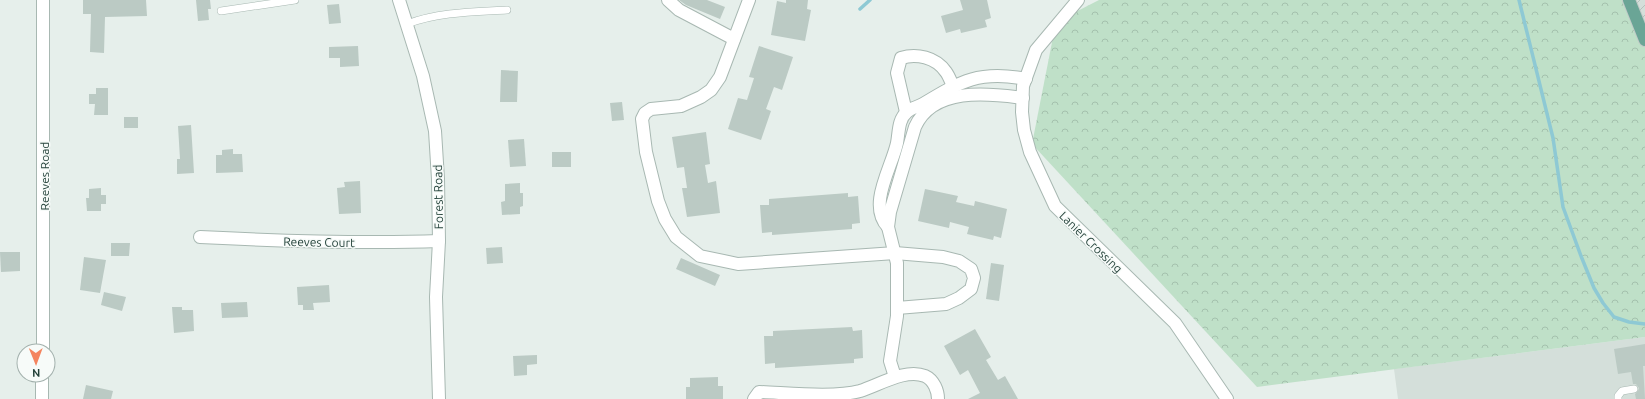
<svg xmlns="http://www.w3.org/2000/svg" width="1645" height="399" viewBox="0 0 1645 399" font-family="Ubuntu,sans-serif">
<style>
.built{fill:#d4dfda}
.industrial{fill:url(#industrial-furrows)}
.forest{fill:url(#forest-crowns)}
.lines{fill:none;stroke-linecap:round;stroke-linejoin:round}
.stream{stroke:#8ec9d4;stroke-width:3.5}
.building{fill:#bbcac4}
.lane-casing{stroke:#a8b8b2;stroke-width:8}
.street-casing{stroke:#a8b8b2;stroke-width:14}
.primary-casing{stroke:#c2cac8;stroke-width:14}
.lane{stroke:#fff;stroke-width:7}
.street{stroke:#fff;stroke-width:12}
.primary{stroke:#6aa596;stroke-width:12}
.labels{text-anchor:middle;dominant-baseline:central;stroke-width:3;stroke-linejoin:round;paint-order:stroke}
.street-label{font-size:12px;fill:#24423a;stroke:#f7fbf9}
</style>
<defs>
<pattern id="industrial-furrows" width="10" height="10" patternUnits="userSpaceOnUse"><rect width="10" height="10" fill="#d4dfda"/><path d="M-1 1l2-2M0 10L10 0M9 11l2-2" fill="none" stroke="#b6c1bc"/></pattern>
<pattern id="forest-crowns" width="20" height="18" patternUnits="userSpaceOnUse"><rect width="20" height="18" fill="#bfe0c8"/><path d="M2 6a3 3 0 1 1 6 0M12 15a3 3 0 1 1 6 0" fill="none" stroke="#a4c1ad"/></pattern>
</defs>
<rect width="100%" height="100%" fill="#e6efeb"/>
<!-- built -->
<path class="built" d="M1645,337V399H1398L1394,369Z"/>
<!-- industrial -->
<path class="industrial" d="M1633,0H1645V31Z"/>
<!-- forest -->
<path class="forest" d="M1099,0H1633L1645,31V337L1257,387L1032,144L1056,22Z"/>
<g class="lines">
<!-- stream -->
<g class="stream">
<path d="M1519,0L1553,138L1563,207L1581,256L1594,288L1603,303L1614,317L1629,322L1645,324"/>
<path d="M860,9L870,0"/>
</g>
</g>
<!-- building -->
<g class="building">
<path d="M83,0H146L147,16L105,17L104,53L90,52L91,14H83Z"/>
<path d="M196,0H210L211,9H208L209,20L198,21Z"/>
<path d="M679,0H707L725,7L720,19L686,5Z"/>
<path d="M786,0H808L807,9L811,10L805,41L771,35L777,1L786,3Z"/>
<path d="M960,0H987L991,18L985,20L987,27L961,33L960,29L946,33L941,16L963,10Z"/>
<path d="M339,4L341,23L329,24L327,5Z"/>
<path d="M358,46L359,66L340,67V58H329V47Z"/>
<path d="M759,46L793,57L782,90L774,87L766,109L771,111L761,140L728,129L738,98L747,100L754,78L749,77Z"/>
<path d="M501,70L518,71L517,102H500Z"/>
<path d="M96,88H108V115H94L95,104H89V94H96Z"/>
<path d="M622,102L624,120L612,121L610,103Z"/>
<rect x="124" y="117" width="14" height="11"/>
<path d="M191,125L194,173L177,174V159H180L178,126Z"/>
<path d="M706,132L710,164L705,165L708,183L716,181L720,213L687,217L682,188H687L684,167L677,168L672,137Z"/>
<path d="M524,139L526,166L510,167L508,140Z"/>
<path d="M233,149V154H242L243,172L216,173V155H222V150Z"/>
<rect x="552" y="152" width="19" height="15"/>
<path d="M360,181L361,213L339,214L337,188L345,187L344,182Z"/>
<path d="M520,183V193H523V206L520,207V214L502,215L501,202L505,201V184Z"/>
<path d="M101,188V195H106V204H101V211H87L86,198H89V189Z"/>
<path d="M925,189L958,196L956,202L974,206L975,201L1007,209L1001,238L994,236L993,240L967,234L969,227L950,222L949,228L918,221Z"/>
<path d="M848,193V197L858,196L860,223L852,224V229L772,235V232L762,233L760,205H769V199Z"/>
<path d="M111,243H130L129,256H111Z"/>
<path d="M502,247L503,263L487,264L486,248Z"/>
<path d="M0,252H20V271L1,272Z"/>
<path d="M84,257L106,260L100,293L80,290Z"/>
<path d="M681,258L720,275L715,286L676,269Z"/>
<path d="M991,263L1004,265L999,301L986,299Z"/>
<path d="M329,285L330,302L313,303L314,310H303V305H298L297,287Z"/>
<path d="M104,292L126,297L122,311L101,305Z"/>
<path d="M247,302L248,317L222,318L221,303Z"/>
<path d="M172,307H182V310H193L194,331L174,333Z"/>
<path d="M852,327L853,331L862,330L863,358L854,359V363L775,368V363L765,364L764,336H773V331Z"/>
<path d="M975,329L991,357L986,360L998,380L1005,376L1018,399H968L980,393L968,370L960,375L944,346Z"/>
<path d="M1645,344V366H1643L1645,399H1636L1635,394L1638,391L1639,388L1636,384H1633L1631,372L1618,374L1614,349Z"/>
<path d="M537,355V364L527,365V375L514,376L513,356Z"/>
<path d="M718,377V386H723V399H686V387H690V378Z"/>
<path d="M86,385L113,391L111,399H83Z"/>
</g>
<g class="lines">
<!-- lane casing -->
<g class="lane-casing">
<g id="lane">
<path d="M221,11L295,0"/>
<path d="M407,24C439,12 473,12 507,10"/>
<path d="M1618,399V396L1622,391L1634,389"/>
</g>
</g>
<!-- street casing -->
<g class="street-casing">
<g id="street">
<path d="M399,0L423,76L435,131L438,179L439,241L436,297L439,399"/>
<path d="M668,0L679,10L734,39"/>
<path d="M749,0L720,77L711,90L701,97L681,106L651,109L645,113L642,119L646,152L658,201L665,219L676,237L700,256L738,264L895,253L943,257L959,261L971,269L974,278L971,289L959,298L946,304L897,308"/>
<path d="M1078,0L1036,50L1023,86L1022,112L1024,130L1030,152L1055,206L1175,323L1227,399"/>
<path d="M906,112L897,73L901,58C916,53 936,57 946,72C949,76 951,82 953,86"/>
<path d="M888,227C867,205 892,167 897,143C899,133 898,119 907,112C911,108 918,107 923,104C961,81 980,70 1026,79"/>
<path d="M200,237C280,241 359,244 439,241"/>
<path d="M43,351V0"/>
<path d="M895,377L890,361L897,316V263L888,227L890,212L915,127C933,87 987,93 1023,98"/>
<path d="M42,399V375"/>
<path d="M754,399L759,392C788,393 834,398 860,391C879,385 906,368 925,376C934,380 938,391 938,399"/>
</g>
</g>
<!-- primary casing -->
<g class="primary-casing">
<path id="primary" d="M1629,0L1645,40"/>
</g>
<!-- lane -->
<use href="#lane" class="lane"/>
<!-- street -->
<use href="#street" class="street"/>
<!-- primary -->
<use href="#primary" class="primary"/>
</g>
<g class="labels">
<!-- street labels -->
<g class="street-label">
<text transform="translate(44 176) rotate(-90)">Reeves Road</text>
<text transform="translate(438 197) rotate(-91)">Forest Road</text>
<text transform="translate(319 242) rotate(1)">Reeves Court</text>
<text transform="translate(1091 242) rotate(44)">Lanier Crossing</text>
</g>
</g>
<!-- north arrow -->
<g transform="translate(36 363) rotate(179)"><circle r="19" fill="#f7fbf9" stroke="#a3b1ad"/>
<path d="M0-3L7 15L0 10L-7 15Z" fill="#f4845f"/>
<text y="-6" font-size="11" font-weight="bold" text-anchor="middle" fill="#24423a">N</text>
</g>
</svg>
